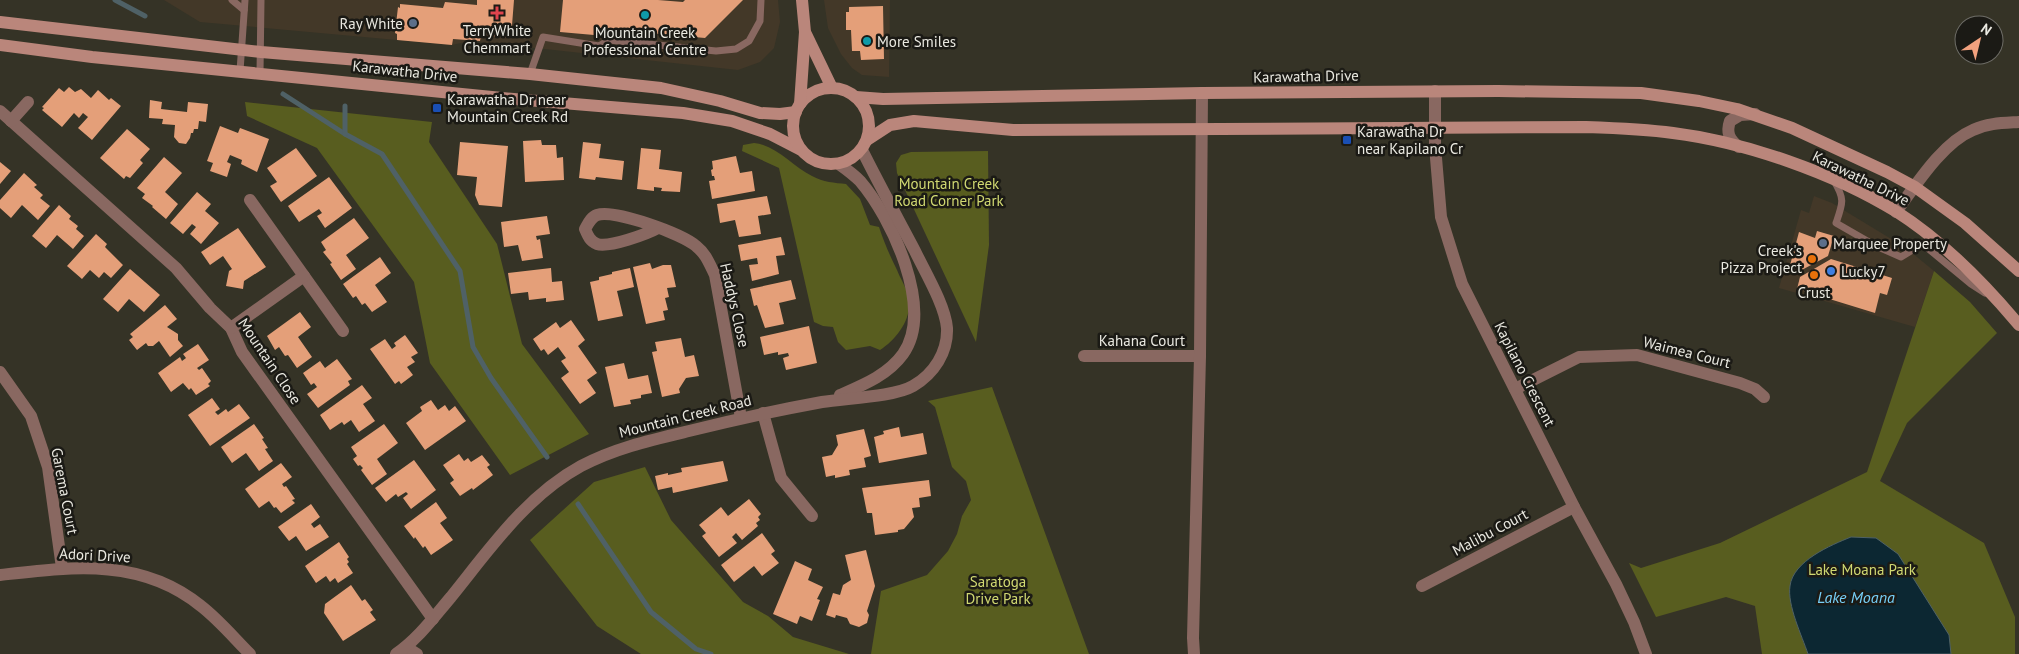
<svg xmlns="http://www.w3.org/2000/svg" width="2019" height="654" viewBox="0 0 2019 654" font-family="'PT Sans',sans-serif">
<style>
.commercial{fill:#433828}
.green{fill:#585d1f}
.water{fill:#0c2732;stroke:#4f6166}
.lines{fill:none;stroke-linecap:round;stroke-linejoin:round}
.stream{stroke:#4f6166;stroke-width:5}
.building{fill:#e49f79}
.service{stroke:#896861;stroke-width:7}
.minor{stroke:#896861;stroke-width:12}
.tertiary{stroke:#896861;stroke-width:12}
.secondary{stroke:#ba867b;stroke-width:12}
.health-dot{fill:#e0444e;stroke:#1b1a15;stroke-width:2}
.culture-dot{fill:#0f9aa8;stroke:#1b1a15;stroke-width:2}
.service-dot{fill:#5c6f8a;stroke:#1b1a15;stroke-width:2}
.transit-dot{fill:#1a4fb4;stroke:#1b1a15;stroke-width:2}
.food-dot{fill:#e8710a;stroke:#1b1a15;stroke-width:2}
.shop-dot{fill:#3f7fe0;stroke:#1b1a15;stroke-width:2}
.labels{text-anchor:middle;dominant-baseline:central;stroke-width:5;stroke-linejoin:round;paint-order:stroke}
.poi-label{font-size:15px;fill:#eae9e1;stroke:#1b1a15;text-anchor:start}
.street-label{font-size:15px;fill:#eae9e1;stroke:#1b1a15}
.park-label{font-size:15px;fill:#d1d972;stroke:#1b1a15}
.water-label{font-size:16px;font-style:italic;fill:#77d0f8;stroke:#1b1a15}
</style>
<rect width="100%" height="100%" fill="#353326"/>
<!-- commercial -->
<g class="commercial">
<path d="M164,0H778L780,22L774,48L760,62L738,70L470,41L452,45L200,22Z"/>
<path d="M824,0H890L889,77L862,75L852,68L841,54L828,28Z"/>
<path d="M1814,196L1832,203L1906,248L1934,271L1915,327L1779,288L1801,210L1809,213Z"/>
</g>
<!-- green -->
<g class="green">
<path d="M245,102L432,122L429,142L497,244L522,344L589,434L510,475L430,363L414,282L317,148L247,116Z"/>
<path d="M754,143C776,145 793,167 812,176C823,182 835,183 846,184L860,199L870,225L879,227C884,242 890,256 897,270C900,278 906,287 908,295C914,317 897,339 880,350L870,346L846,350L838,342L833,327L823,326L814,322L779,168L742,151L743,145Z"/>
<path d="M988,151L989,245L976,342L897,173L896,163L901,155L911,152Z"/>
<path d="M1934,271L1970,302L1997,333L1907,423L1880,481L1984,543L2015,617V654H1762L1755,606L1726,597L1656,617L1629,563L1641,568L1720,543L1867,472Z"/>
<path d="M992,387L1089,654H871L881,591L927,575L948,551L957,534L962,516L971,500L966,481L952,467L935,407L928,401Z"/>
<path d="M645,467L671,520L743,602L768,616L793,637L849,654H641L597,626L530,540L594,482Z"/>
</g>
<!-- water -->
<path class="water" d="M1851,537L1876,538L1898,554L1949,635L1951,654H1808C1802,636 1787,605 1790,586C1793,561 1831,545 1851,537Z"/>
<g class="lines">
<!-- stream -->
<g class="stream">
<path d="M115,0L145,16"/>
<path d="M283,94L345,134L382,154L460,271L473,347L491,378L547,457"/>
<path d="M345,134V106"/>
<path d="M578,504L651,612L696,649L711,654"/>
</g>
</g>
<!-- building -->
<g class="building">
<path d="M477,0H514L511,38L481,35L480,41L453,39L452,45L397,40V34L395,33L398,7L400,8V4L443,8L445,2L477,5Z"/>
<path d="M563,0H658L683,2L685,0H743L705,38L594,28V35L560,32Z"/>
<path d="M883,6L884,59L861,60L860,51H852L851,30H846V12H849V7Z"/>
<path d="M69,87L75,92L81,89L91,98L98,90L109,100L111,98L121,106L92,140L78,128L88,117L83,113L79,118L74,113L62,127L42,110L44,108L42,107L59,88L64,92Z"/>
<path d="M150,100L162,102L161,109L187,112L188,102L208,104L206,122L199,121L198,129H194L193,133H191L190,138L186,144L179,143L174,137L175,125L162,124L163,119L149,118Z"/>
<path d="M220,126L238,133L240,128L269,139L257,172L241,164L242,160L230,155L227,162L231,164L227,177L210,171L213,163L207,161Z"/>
<path d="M127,129L150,149L140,160L143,163L130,178L126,176L124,179L100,158Z"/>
<path d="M541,140L542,145H556L557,158L563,157L564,180L525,182L523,141Z"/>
<path d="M460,142L508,146L502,207L479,205L475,195L477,177L457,175Z"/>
<path d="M583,142L601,144L599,158L624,161L622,180L596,177L595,180L579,178Z"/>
<path d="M296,148L317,176L281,202L270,186L277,182L267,168Z"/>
<path d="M641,148L661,150L659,169L682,172L680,192L661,191L662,188L654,187V191L637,189Z"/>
<path d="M736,156L740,173L752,171L755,191L712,199L709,181L715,180L714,176H712L711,170L713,169L712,161Z"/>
<path d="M164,157L182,173L165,192L178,204L166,219L152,207L153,206L142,198L145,194L137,188Z"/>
<path d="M0,162L11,171L0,184Z"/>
<path d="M24,173L37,185L34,187L43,195L40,198L50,206L38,220L22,205L11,218L0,208V200Z"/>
<path d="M329,177L352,208L325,228L317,216L322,213L319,209L299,222L288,206Z"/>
<path d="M197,192L211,204L205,211L219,223L201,244L190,234L196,227L192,224L183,234L170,223Z"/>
<path d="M767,196L771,214L758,216L761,234L739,237L735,220L720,223L717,204Z"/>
<path d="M59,205L71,216L69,219L78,226L76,229L84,236L73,249L57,235L46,248L32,236Z"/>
<path d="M547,216L550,234L536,236L537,240L540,239L543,258L522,261L518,245L504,247L501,222Z"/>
<path d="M354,218L369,238L346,255L356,269L341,280L330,264L332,263L323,252L326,250L321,242Z"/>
<path d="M238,228L266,267L244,281L243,289L226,286L229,271L232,269L223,256L210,265L201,252Z"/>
<path d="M1817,231L1834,236L1828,256L1798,272L1789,269L1799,232L1815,238Z"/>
<path d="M96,234L107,244L105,247L123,265L111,278L104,272L99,278L90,270L82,279L67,266Z"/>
<path d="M781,237L785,255L776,256L779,274L752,281L749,265L758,264L757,258L741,261L738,245Z"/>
<path d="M380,257L391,273L375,285L387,302L372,312L365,303L362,305L356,296L353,298L343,284Z"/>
<path d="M1831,259L1892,278L1887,295L1880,293L1875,313L1797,289L1800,277Z"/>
<path d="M650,263L652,269L663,265H671L676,287L667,288L669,297L665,298L668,310L663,311L665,320L646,324L633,267Z"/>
<path d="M551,268L552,282L562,281L564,300L546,302V298L529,300L528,292L511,294L508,273Z"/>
<path d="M630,268L634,287L617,291L623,316L598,321L590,282L599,280V277L612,274V272Z"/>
<path d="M130,269L160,295L144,312L129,299L118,312L103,299Z"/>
<path d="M791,280L796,299L779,303L784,324L765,328L757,305L754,306L750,289Z"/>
<path d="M165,305L177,319L167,327L178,334V340L183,346L170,357L159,341L153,346H148L146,343L137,350L129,340L133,337L130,334Z"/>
<path d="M300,312L311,327L298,337L312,357L297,368L288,355L285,356L279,347L275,350L267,336Z"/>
<path d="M571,320L585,340L578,346L597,373L587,380L596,393L580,404L561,378L569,372L561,361L566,358L558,347L548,355L544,349L541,351L533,339L556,322L560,328Z"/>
<path d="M809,326L817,363L786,370L783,358L789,356L788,353L778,355V352L764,355L760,337Z"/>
<path d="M405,335L418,353L411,357L415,362L407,367L413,375L401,384L399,381L395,384L370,349L385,339L392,349L396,346L394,343Z"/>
<path d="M681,338L685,357L694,355L699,376L686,378L679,389L680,393L662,397L652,352L657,351L655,342Z"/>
<path d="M198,344L209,360L197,368L199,370L202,368L211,381L208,384L210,386L196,395L191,388L189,390L183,383L171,392L158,373L180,357L182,361L186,358L183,354Z"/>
<path d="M337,359L352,379L348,381L350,385L318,408L307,394L317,387L314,383L311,385L303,373L320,361L325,368Z"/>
<path d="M624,363L628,379L648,375L652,393L641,395V398L630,400L631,404L614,407L605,367Z"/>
<path d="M362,385L372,398L363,404L375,421L359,432L351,420L344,425L342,422L330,430L320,415Z"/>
<path d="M212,398L220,409L215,412L218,415L226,409L228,412L239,404L250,418L210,446L188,415Z"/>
<path d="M431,400L438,410L445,405L449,411L455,406L466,421L425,450L406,423L422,411L420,407Z"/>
<path d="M254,424L264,438L262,439L268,448L265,449L273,461L259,471L246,453L232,463L221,447Z"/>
<path d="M384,424L398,443L377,459L387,474L372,485L361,470L363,468L360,465L358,466L353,459L357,456L351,447Z"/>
<path d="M899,427L901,437L923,433L927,454L879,463L874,437L884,434L883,431Z"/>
<path d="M864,429L871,456L864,458L866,467L849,470L850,475L835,478V475L826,477L822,457L832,455L838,445L836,435Z"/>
<path d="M459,454L464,461L468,458L471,462L482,455L490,465L487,467L493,475L473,490L472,488L460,496L450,483L454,480L443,465Z"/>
<path d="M414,460L436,490L411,509L403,498L408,494L406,492L398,497L396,494L386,502L375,488Z"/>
<path d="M723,461L728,481L673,493L672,487L658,490L655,476L668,473V475L682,472L681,468Z"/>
<path d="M281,463L292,477L282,484L284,487L286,486L295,499L292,500L295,503L281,513L276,507L274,508L269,501L259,508L245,489Z"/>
<path d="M929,480L931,496L919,498L920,507L912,508L914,517L904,529L898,530V532L875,535L872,513H867L862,488Z"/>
<path d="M749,499L761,514L758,517L760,520L756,523L758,526L742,540L736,533L732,537L737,543L719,557L702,536L706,533L699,525L721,507L728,516Z"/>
<path d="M436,502L447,518L440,523L453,540L431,555L425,546L423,548L415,537L414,539L404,526Z"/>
<path d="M311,504L320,517L311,524L314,528L320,524L329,537L306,551L296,536L289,541L278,527Z"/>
<path d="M762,533L775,551L771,554L779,563L762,576L754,566L734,582L721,565Z"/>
<path d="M339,542L349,557L347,559L349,562L347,564L353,573L338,583L335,578L330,582L326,576L316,583L305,566Z"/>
<path d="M866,550L875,586L867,611L869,615L867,623L859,627L850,624L847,618L836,615L835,618L826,615L833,593L840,595L843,585L851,580L845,555Z"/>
<path d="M795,561L812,569L808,580L823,587L817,599L820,600L812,621L800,616L797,624L773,614Z"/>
<path d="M351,585L362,601L365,599L373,610L370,612L376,620L343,641L324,613L325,604Z"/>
</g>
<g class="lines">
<!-- service -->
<g class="service">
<path d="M232,0L244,10"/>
<path d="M240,71L245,0"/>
<path d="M260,73L261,0"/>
<path d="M530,74L543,37L599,46L609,40L716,51L736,49L749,41L760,21L761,0"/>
<path d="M1834,181C1845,199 1843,203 1836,223L1876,246L1901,257L1919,246H1925L1971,284L1985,293"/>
</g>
<!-- minor -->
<g class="minor">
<path d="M1435,91V146L1441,217L1462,284L1574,507L1616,584L1634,622L1646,654"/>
<path d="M0,111L176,268L210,308L231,328L242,352L433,619"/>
<path d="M11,121L28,102"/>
<path d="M1739,147C1729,139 1726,133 1730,121L1740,115L1755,114"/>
<path d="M250,200L343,331"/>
<path d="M658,228C647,234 609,248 597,244C590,241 588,236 585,229C588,224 591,217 597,215C615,209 682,234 696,246C706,254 709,263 715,275L741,418"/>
<path d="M231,328L304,276"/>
<path d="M1084,356H1200"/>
<path d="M0,372L31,416L48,467L62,568"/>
<path d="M1515,389L1579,357L1637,355L1740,383L1755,389L1764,397"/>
<path d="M763,413L781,478L812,516"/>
<path d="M0,575C71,567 141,557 201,606C219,620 234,638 250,654"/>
<path d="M1422,586L1574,507"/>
<path d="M406,647L417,654"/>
<path d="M1194,654L1193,638L1200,356L1202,93"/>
</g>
<!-- tertiary -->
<g class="tertiary">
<path d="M839,164C846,169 854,175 860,181C891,217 935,309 903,354C888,375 863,385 840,395"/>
<path d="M1896,212C1916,185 1942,143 1973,130C1988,123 2003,123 2019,122"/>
<path d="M396,654C418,639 434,617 451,597C489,550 526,496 581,466C615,448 651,440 689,431C733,420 778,410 822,402C846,398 894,397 913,386C934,374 948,352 947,328C945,305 925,272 915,251C897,217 879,184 862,150"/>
</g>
<!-- secondary -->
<g class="secondary">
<path d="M0,22L261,52L530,74L661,88L720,101L760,113L780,114L796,112"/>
<path d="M806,34L832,88"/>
<path d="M0,45L92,57L502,98L683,113L732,121L770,134L801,150"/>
<circle cx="831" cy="126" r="38"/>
<path d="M856,97L883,99L1202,93L1498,91L1641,93L1699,101L1737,109L1792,128L1887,172L1915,187L1965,223L2019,271"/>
<path d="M800,104L805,32L802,0"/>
<path d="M867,140L890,125L914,121L1013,130L1586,127C1615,128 1644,129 1673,133C1745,142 1834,173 1897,212C1944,242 1983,282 2019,325"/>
</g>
</g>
<!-- markers -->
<path class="health-dot" d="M494.5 5.5h5v5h5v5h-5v5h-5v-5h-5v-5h5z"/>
<g class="culture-dot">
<circle cx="645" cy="15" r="5"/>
<circle cx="867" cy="41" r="5"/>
</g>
<g class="service-dot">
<circle cx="413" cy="23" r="5"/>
<circle cx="1823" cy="243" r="5"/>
</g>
<g class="transit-dot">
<rect x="432" y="103" width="10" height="10" rx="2.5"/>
<rect x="1342" y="135" width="10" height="10" rx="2.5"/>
</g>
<g class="food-dot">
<circle cx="1812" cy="259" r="5"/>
<circle cx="1814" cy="275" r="5"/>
</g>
<circle class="shop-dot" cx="1831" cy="271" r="5"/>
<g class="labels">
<!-- poi labels -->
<g class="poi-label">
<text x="403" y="23" text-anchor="end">Ray White</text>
<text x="497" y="30" text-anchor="middle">TerryWhite<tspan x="497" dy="17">Chemmart</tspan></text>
<text x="645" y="32" text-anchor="middle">Mountain Creek<tspan x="645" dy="17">Professional Centre</tspan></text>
<text x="877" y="41">More Smiles</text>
<text x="447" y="99">Karawatha Dr near<tspan x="447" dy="17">Mountain Creek Rd</tspan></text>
<text x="1357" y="131">Karawatha Dr<tspan x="1357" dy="17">near Kapilano Cr</tspan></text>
<text x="1833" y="243">Marquee Property</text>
<text x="1802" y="250" text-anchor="end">Creek's<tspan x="1802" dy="17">Pizza Project</tspan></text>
<text x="1841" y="271">Lucky7</text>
<text x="1814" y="292" text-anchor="middle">Crust</text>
</g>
<!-- street labels -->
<g class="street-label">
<text transform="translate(405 71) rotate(6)">Karawatha Drive</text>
<text transform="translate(1306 76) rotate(-1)">Karawatha Drive</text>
<text transform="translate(1861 178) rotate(26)">Karawatha Drive</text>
<text transform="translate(735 305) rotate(77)">Haddys Close</text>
<text x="1142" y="340">Kahana Court</text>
<text transform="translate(1687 352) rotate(14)">Waimea Court</text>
<text transform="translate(270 361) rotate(56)">Mountain Close</text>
<text transform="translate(1525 374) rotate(63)">Kapilano Crescent</text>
<text transform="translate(685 416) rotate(-14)">Mountain Creek Road</text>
<text transform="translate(65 491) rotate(79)">Garema Court</text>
<text transform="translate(1490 532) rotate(-28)">Malibu Court</text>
<text transform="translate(95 555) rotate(3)">Adori Drive</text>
</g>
<!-- park labels -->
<g class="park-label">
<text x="949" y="183">Mountain Creek<tspan x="949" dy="17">Road Corner Park</tspan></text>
<text x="1862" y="569">Lake Moana Park</text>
<text x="998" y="581">Saratoga<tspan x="998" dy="17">Drive Park</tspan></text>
</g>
<!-- water labels -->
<g class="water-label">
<text x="1856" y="597">Lake Moana</text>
</g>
</g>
<!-- north arrow -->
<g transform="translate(1979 40) rotate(35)"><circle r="24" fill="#1b1a15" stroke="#6e6d67"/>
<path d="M0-4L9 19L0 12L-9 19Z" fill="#f2a17e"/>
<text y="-8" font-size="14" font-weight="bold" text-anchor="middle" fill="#eae9e1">N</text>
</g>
</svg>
